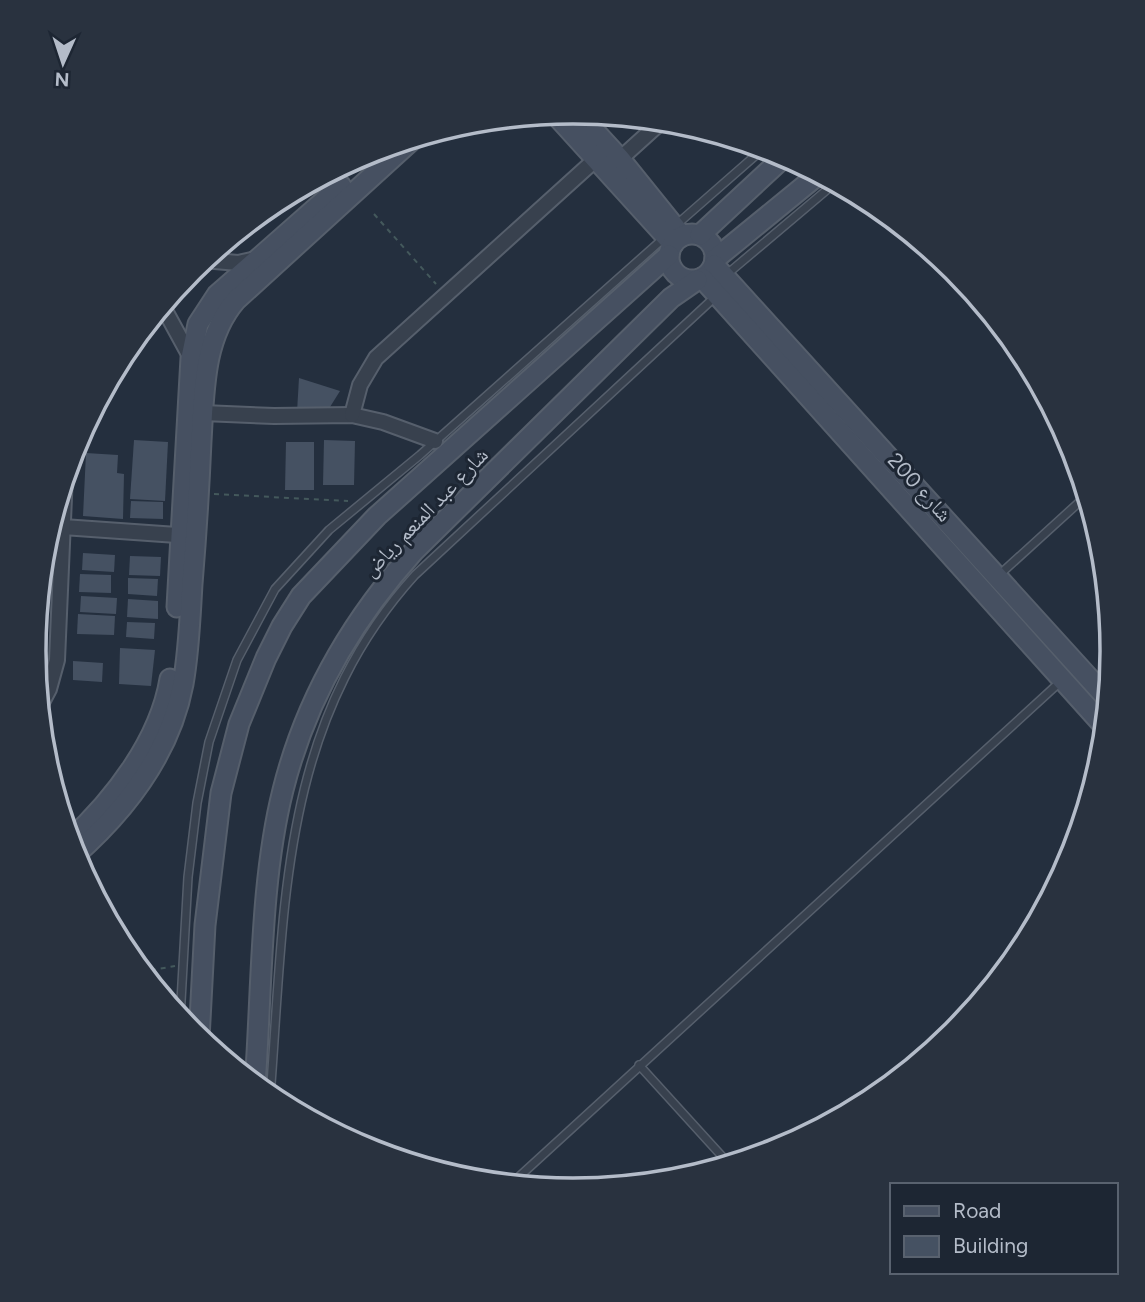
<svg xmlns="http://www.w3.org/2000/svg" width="1145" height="1302" viewBox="0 0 1145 1302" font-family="Figtree,'Noto Naskh Arabic',sans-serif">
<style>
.building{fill:#455162}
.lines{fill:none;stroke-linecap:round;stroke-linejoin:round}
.lane-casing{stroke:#565f6c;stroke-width:10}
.street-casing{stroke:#565f6c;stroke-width:18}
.secondary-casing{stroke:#565f6c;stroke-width:23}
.path{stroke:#44595c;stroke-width:2;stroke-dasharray:5 5;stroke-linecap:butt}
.lane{stroke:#38414e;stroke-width:7}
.street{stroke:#38414e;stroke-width:14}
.secondary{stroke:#465061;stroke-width:19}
.labels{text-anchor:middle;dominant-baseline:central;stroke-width:6;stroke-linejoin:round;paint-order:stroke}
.street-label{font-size:21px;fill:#b4bcc9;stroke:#1d2633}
.rim{fill:none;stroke:#b4bcc9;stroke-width:3.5}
</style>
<rect width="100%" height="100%" fill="#242f3e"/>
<!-- building -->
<g class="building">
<path d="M299,378L340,391L330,407L315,412H297Z"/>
<path d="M134,440L168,442L165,501L130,499Z"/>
<path d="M324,440L355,441L354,485H323Z"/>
<path d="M286,442H314V490H285Z"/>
<path d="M86,453L118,455L117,473L124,474L123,519L83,516Z"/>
<path d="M131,501L163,502V519L130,518Z"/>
<path d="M83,553L115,555L114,572L82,570Z"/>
<path d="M130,556L161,557L160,576L129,575Z"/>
<path d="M80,574L111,575V593L79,592Z"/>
<path d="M128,578L158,579L157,596L128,594Z"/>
<path d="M81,596L117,598L116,614L80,612Z"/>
<path d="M128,599L158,601V619L127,617Z"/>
<path d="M37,612H45L44,648L34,647Z"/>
<path d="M78,614L115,616L114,635L77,634Z"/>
<path d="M127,622L155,623L154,639L126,637Z"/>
<path d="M120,648L155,650L151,686L119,684Z"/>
<path d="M73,661L103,663L102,682L73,680Z"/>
</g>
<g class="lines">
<!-- lane casing -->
<g class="lane-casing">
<g id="lane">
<path d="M675,226L764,148"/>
<path d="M726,275L835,183"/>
<path d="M998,576L1086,496"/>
<path d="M180,1019L188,877L197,803L209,742L237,660L275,589L329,530L420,455L665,237"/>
<path d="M639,1065L729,1164"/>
<path d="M270,1097C285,909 279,725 415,575L716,296"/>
<path d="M511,1184L1060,682"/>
</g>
</g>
<!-- street casing -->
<g class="street-casing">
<g id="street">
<path d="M620,159L662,121"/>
<path d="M203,260L238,263L256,259"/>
<path d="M162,305L191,358"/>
<path d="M203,413L274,416L352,415L383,422L435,441"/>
<path d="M352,415L360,385L376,358L596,159"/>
<path d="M63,527L191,536"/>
<path d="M39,708L49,689L57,660L65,474"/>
</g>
</g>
<!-- secondary casing -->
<g class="secondary-casing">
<g id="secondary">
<path d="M577,112L620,159L682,236"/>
<path d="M555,114L673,244"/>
<circle cx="692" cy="257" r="23"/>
<path d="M700,235L785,156"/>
<path d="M715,259L819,174"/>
<path d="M714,265L1107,698"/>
<path d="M702,278L1104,726"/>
<path d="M177,607L191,358L198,324L217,295L341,186"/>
<path d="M69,841C114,800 160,740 170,679"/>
<path d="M74,856C125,811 170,753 183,684C189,651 190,617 192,584C196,536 199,488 201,441C204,392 203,338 236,300L413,139"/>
<path d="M199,1039L205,925L221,793L239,724L266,658L282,626L301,596L377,516L669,255"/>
<path d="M255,1085C262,991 260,881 283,790C306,698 352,620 414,551L671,298L697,280"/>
</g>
</g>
<!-- path -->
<g class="path">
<path d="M374,214L436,284"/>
<path d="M214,494L348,501"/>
<path d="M141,972L175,966"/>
</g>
<!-- lane -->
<use href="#lane" class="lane"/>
<!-- street -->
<use href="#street" class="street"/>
<!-- secondary -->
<use href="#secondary" class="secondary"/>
</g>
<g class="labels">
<!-- street labels -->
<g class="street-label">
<text transform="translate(920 487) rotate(48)">شارع 200</text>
<text transform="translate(425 512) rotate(-46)">شارع عبد المنعم رياض</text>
</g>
</g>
<!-- crop -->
<path d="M0 0H1145V1302H0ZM46 651a527 527 0 1 1 1054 0a527 527 0 1 1-1054 0Z" fill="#29323f" fill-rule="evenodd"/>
<path class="rim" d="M46 651a527 527 0 1 1 1054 0a527 527 0 1 1-1054 0Z"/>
<!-- legend -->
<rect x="890" y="1183" width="228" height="91" fill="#1d2633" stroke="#59626f" stroke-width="2"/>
<rect x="904" y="1206" width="35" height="10" fill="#465061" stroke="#59626f" stroke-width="2"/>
<text x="953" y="1218" font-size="21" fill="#b4bcc9">Road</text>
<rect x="904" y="1236" width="35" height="21" fill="#455162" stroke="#59626f" stroke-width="2"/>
<text x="953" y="1253" font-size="21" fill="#b4bcc9">Building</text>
<!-- north arrow -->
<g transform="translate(63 63) rotate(183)" stroke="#1d2633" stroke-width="5" paint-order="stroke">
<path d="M0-5L12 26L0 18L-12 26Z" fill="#b4bcc9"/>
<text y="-10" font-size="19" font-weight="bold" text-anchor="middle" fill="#b4bcc9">N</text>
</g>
</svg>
